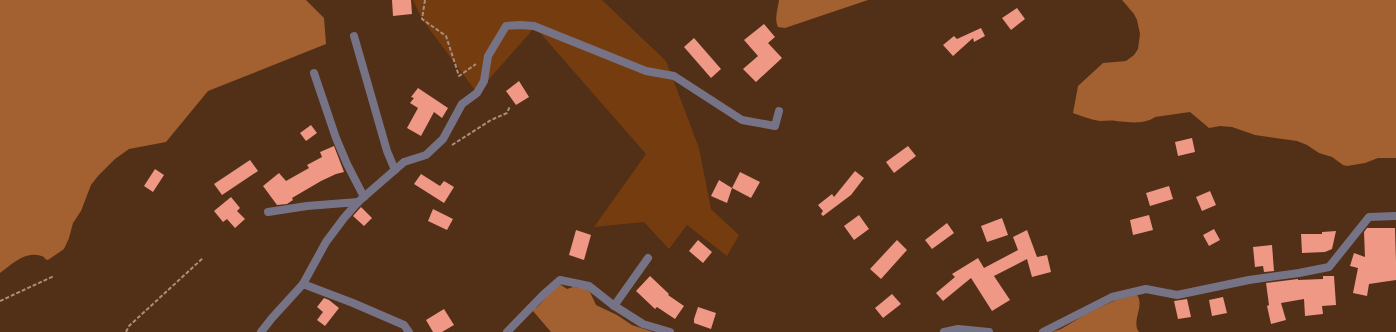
<svg xmlns="http://www.w3.org/2000/svg" width="1396" height="332" viewBox="0 0 1396 332" font-family="'Titillium Web',sans-serif">
<style>
.green{fill:#753c10}
.forest{fill:#a36031}
.building{fill:#ee9885}
.lines{fill:none;stroke-linecap:round;stroke-linejoin:round}
.path{stroke:#aa8e7b;stroke-width:2;stroke-dasharray:4 2;stroke-linecap:butt}
.street{stroke:#777386;stroke-width:8}
</style>
<rect width="100%" height="100%" fill="#522f17"/>
<!-- green -->
<path class="green" d="M413,0H602L666,61L699,148L711,209L739,235L727,256L687,225L669,249L644,222L594,227L646,154L535,27L477,93L422,19Z"/>
<!-- forest -->
<g class="forest">
<path d="M0,0H306L324,18L326,44L208,91L166,142L129,149L115,159L98,176L91,185L81,211L73,223L69,238L64,249L48,260L45,259L44,257C27,249 13,263 0,273Z"/>
<path d="M779,0H868L785,28L778,27C774,19 778,8 779,0Z"/>
<path d="M1122,0H1396V158H1378L1365,163L1347,166L1343,165L1332,157L1319,153L1307,145L1297,141L1255,135L1232,127L1220,126L1209,128L1190,112L1155,117C1144,125 1128,122 1116,121C1111,120 1105,121 1100,121C1091,120 1082,116 1073,113L1078,86L1103,63L1126,61L1134,55L1138,49L1140,34L1137,20L1134,14Z"/>
<path d="M561,285L567,289L573,287L584,288L587,289L590,292L596,305L617,315L632,325L653,332H551L533,311L534,309C544,304 549,288 561,285Z"/>
<path d="M1137,295C1145,306 1131,321 1139,332H1052L1061,329L1088,313L1116,300Z"/>
</g>
<!-- building -->
<g class="building">
<path d="M392,0H411L412,14L393,16Z"/>
<path d="M1017,8L1025,19L1011,30L1002,18Z"/>
<path d="M764,24L775,37L768,43L782,58L756,82L743,69L758,56L744,40Z"/>
<path d="M981,28L985,36L974,42L973,38L953,56L943,45L954,36L957,39Z"/>
<path d="M694,38L721,69L711,78L684,47Z"/>
<path d="M519,81L529,97L516,105L506,91Z"/>
<path d="M418,88L448,108L442,118L434,112L421,136L407,128L418,108L410,103L414,98L411,97Z"/>
<path d="M311,125L317,133L306,141L300,133Z"/>
<path d="M1192,138L1195,152L1178,156L1175,142Z"/>
<path d="M334,146L344,172L336,174L321,181L292,198L293,200L287,204L277,205L263,186L279,173L286,181L309,168L307,165L322,157L320,152Z"/>
<path d="M908,146L916,156L894,173L886,162Z"/>
<path d="M250,160L258,171L222,195L214,184Z"/>
<path d="M155,169L164,175L153,192L144,186Z"/>
<path d="M855,171L864,178L851,195L823,216L821,214L823,211L818,205L832,194L834,197Z"/>
<path d="M740,172L760,182L751,198L732,188Z"/>
<path d="M421,174L440,186L444,181L454,187L444,203L414,184Z"/>
<path d="M719,180L732,188L727,203L711,196Z"/>
<path d="M1169,186L1173,199L1150,206L1146,193Z"/>
<path d="M1210,191L1216,205L1202,211L1196,197Z"/>
<path d="M231,197L240,208L237,211L245,219L235,228L227,219L223,222L214,211Z"/>
<path d="M361,207L372,218L364,226L353,216Z"/>
<path d="M433,209L453,219L447,230L428,221Z"/>
<path d="M859,215L869,229L854,240L844,226Z"/>
<path d="M1149,215L1153,230L1133,235L1130,220Z"/>
<path d="M1002,218L1008,235L987,242L981,226Z"/>
<path d="M947,223L954,233L932,249L925,240Z"/>
<path d="M1367,228H1395L1396,261V280L1369,284L1367,296L1353,293L1358,268L1350,266L1354,253L1365,257L1364,232Z"/>
<path d="M1214,229L1220,240L1209,246L1203,235Z"/>
<path d="M576,230L591,235L584,260L569,255Z"/>
<path d="M1027,230L1037,257L1047,255L1051,272L1032,277L1027,259L994,276L1010,300L992,311L971,278L943,301L936,293L955,277L952,274L978,258L984,268L1018,250L1013,237Z"/>
<path d="M1336,231L1332,249L1325,252L1302,253L1301,234H1322V232Z"/>
<path d="M698,240L712,252L703,263L689,251Z"/>
<path d="M897,240L907,250L881,279L870,269Z"/>
<path d="M1272,245L1274,271L1264,272L1263,266L1255,267L1253,247Z"/>
<path d="M650,276L669,294L668,295L684,306L675,319L657,307L655,309L636,291Z"/>
<path d="M1323,276H1334L1336,305L1322,306L1323,314L1305,316L1304,299L1281,303L1286,320L1271,324L1267,306L1269,305L1266,283L1298,279V280L1323,279Z"/>
<path d="M892,294L901,304L883,318L875,308Z"/>
<path d="M1223,297L1227,313L1212,316L1209,300Z"/>
<path d="M324,298L329,300L339,308L325,326L317,320L323,312L317,307Z"/>
<path d="M1187,299L1191,317L1178,319L1174,301Z"/>
<path d="M698,307L716,313L711,329L694,323V319Z"/>
<path d="M444,309L454,325L442,332H433L426,320Z"/>
</g>
<g class="lines">
<!-- path -->
<g class="path">
<path d="M425,0L422,19L446,36L459,76L476,64"/>
<path d="M452,145L491,120L507,113L510,106"/>
<path d="M0,301L54,276"/>
<path d="M126,332L129,326L203,258"/>
</g>
<!-- street -->
<g class="street">
<path d="M354,36L387,151L395,170"/>
<path d="M314,73L336,138L347,164L364,197"/>
<path d="M268,212L307,206L358,202"/>
<path d="M303,284L353,303L404,325L409,332"/>
<path d="M614,306L648,258"/>
<path d="M261,332L272,318L303,284L326,242L344,218L358,202L404,162L426,155L443,139L462,104L477,93L484,81L488,56L506,26L520,25L534,26L646,71L674,76L742,120L775,126L779,111"/>
<path d="M507,332L543,295L560,280L589,286L613,305L643,324L670,332"/>
<path d="M944,332L958,329L989,332"/>
<path d="M1043,332L1112,297L1146,289L1177,295L1249,280L1299,273L1329,267L1369,217L1396,216"/>
</g>
</g>
</svg>
